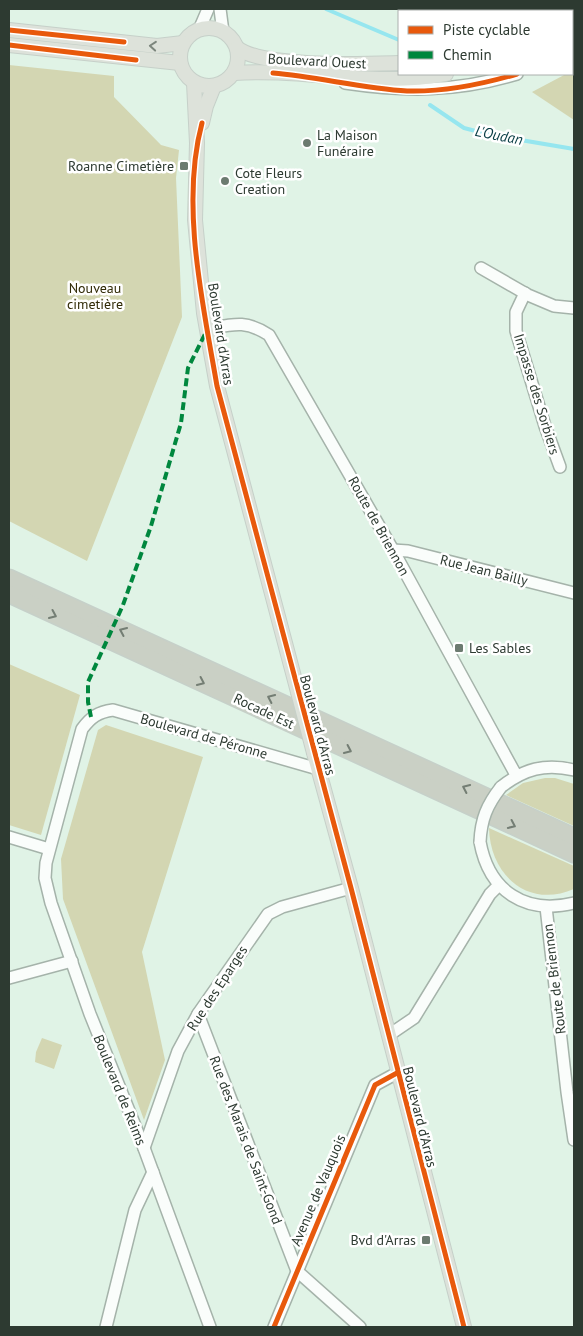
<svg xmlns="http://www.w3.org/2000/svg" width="583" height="1336" viewBox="0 0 583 1336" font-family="'PT Sans',sans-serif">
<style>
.green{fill:#d3d6b2}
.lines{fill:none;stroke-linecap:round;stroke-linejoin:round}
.stream{stroke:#96e6ef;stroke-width:4}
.minor-casing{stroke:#a5b3aa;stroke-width:14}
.major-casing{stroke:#c6d0c9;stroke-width:16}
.highway-casing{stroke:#c6d0c9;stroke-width:19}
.minor{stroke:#fafdfb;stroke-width:11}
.major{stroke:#dde2da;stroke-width:14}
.highway{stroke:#cad0c5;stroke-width:16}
.minor-bridge-casing{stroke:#a5b3aa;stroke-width:14;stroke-linecap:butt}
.major-bridge-casing{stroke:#c6d0c9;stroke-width:16;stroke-linecap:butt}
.minor-bridge{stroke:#fafdfb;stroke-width:11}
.major-bridge{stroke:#dde2da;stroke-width:14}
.quiet{stroke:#00873e;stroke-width:4;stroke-dasharray:8 4;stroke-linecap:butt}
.cycleway-casing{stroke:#fff;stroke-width:8}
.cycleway{stroke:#e8590c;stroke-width:5}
.oneway{stroke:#7c867d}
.oneway2{stroke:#747e74}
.poi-dot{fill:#6c7b70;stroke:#fff;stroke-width:2}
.labels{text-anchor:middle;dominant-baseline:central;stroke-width:5;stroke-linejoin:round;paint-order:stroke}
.street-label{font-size:14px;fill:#2d3a31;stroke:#fff}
.poi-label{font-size:14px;fill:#2d3a31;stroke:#fff;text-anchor:start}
.park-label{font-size:14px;fill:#312b07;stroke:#fff}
.water-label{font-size:15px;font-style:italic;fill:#083c44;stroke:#fff}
</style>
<rect width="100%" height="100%" fill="#e0f3e6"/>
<!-- green -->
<g class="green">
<path d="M9,65L114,76V97L161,145L179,150L176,178L182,317L87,561L9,521Z"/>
<path d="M574,69V120L532,92L566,74H572Z"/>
<path d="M9,664L80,695L41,835L9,825Z"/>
<path d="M106,725L203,757L142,952L165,1060L144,1120L63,899L61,859L98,730Z"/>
<path d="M545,778H555L574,784V826L506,795L523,783Z"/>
<path d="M489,828L574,866V889C528,909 490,875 489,828Z"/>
<path d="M42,1038L62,1045L54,1069L35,1062L36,1052Z"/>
</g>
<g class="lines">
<!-- stream -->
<g class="stream">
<path d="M326,9L399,40"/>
<path d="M430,105L464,128L491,135L574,149"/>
</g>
<!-- minor casing -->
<g class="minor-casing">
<g id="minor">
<path d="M220,9L223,32"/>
<path d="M199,30L208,9"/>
<path d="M572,51L574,49"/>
<path d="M345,83C406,92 457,92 517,74"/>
<path d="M481,268L528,295L554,306L574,308"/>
<path d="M525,293L516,312V331L545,426L560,467"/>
<path d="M208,329C234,324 246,320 269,335L393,550L516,775"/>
<path d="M393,550L408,551L574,593"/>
<path d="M501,787C524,769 545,763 574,770"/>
<path d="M9,837L49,849"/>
<path d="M480,842C489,891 525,915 574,903"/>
<path d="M546,907L567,1092L574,1140"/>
<path d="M9,978L72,961"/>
<path d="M198,1014L297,1271L360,1327"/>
<path d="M389,1035L414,1018L490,894L499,885"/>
<path d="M144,1148L178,1051L198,1014L268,914L282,907L351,888"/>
<path d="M106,1327L135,1210L153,1172"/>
<path d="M210,1327L144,1148L90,1014L51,903L45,878L46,863L82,729C91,717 98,712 113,710L318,769"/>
<path d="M274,1327L375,1085L397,1073"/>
</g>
</g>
<!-- major casing -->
<g class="major-casing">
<g id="major">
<path d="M556,11L560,9"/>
<path d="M572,21L574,19"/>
<circle cx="209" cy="57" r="29"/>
<path d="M9,30L157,46L183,43"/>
<path d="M9,45L180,63"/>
<path d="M237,48C264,68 363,64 399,63"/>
<path d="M234,73C304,68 375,88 446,74"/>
<path d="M194,83L197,143L195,220L204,313L217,386L298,692"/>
<path d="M202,123L206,106L214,86"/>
<path d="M314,753L351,888L464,1327"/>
</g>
</g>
<!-- highway casing -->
<g class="highway-casing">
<g id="highway">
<path d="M9,578L574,837"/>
<path d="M9,594L574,854"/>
</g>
</g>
<!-- minor -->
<use href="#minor" class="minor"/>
<!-- major -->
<use href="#major" class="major"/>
<!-- highway -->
<use href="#highway" class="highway"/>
<!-- minor-bridge casing -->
<g class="minor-bridge-casing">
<path id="minor-bridge" d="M480,842C481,819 487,805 501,787"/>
</g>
<!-- major-bridge casing -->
<g class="major-bridge-casing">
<path id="major-bridge" d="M298,692L314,753"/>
</g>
<!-- minor-bridge -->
<use href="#minor-bridge" class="minor-bridge"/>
<!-- major-bridge -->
<use href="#major-bridge" class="major-bridge"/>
<!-- quiet -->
<path class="quiet" d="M91,717L88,702V682L123,605L151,526L181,423L188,368L206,332"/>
<!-- cycleway casing -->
<g class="cycleway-casing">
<g id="cycleway">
<path d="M9,30L124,42"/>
<path d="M9,45L136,60"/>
<path d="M273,73C318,77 362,88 407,91C443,92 483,84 517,74"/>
<path d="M202,123C180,205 203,304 217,386L351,888L464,1327"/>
<path d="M274,1327L375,1085L397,1073"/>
</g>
</g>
<!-- cycleway -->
<use href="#cycleway" class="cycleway"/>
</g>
<!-- one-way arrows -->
<defs><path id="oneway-chevron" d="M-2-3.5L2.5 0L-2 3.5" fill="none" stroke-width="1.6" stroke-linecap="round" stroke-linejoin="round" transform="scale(1.25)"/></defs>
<use class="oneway" href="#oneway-chevron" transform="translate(153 46) rotate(-175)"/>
<g class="oneway2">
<use href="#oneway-chevron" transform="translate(53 615) rotate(24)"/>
<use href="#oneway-chevron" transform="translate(123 631) rotate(-156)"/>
<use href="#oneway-chevron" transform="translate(201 682) rotate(25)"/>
<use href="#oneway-chevron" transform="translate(271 698) rotate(-155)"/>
<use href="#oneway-chevron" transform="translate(348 750) rotate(25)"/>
<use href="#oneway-chevron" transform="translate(466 788) rotate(-155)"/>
<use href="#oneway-chevron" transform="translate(512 825) rotate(25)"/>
</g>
<!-- markers -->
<g class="poi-dot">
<circle cx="307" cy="143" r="5"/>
<rect x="179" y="161" width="10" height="10" rx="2.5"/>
<circle cx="225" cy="181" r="5"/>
<rect x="454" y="643" width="10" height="10" rx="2.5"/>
<rect x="421" y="1235" width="10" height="10" rx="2.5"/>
</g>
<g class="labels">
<!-- street labels -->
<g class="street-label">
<text transform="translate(317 61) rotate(3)">Boulevard Ouest</text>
<text transform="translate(221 334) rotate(81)">Boulevard d'Arras</text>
<text transform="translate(537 394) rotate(73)">Impasse des Sorbiers</text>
<text transform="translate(379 526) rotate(61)">Route de Briennon</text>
<text transform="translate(484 570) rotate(14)">Rue Jean Bailly</text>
<text transform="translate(264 711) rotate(25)">Rocade Est</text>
<text transform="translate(318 725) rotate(75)">Boulevard d'Arras</text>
<text transform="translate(204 736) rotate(16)">Boulevard de Péronne</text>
<text transform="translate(554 979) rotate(-97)">Route de Briennon</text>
<text transform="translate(217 988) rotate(-57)">Rue des Eparges</text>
<text transform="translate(120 1090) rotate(68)">Boulevard de Reims</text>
<text transform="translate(420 1117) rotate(76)">Boulevard d'Arras</text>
<text transform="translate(246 1140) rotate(69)">Rue des Marais de Saint-Gond</text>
<text transform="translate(318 1190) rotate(-67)">Avenue de Vauquois</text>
</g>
<!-- poi labels -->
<g class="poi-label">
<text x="317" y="135">La Maison<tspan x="317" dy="16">Funéraire</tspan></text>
<text x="174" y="166" text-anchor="end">Roanne Cimetière</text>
<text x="235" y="173">Cote Fleurs<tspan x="235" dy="16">Creation</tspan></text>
<text x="469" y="648">Les Sables</text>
<text x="416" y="1240" text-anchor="end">Bvd d'Arras</text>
</g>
<!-- park labels -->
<g class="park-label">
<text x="95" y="288">Nouveau<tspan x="95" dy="16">cimetière</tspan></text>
</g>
<!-- water labels -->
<g class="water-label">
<text transform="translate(499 135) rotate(11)">L'Oudan</text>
</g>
</g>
<!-- border -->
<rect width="583" height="1336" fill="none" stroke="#2d3a31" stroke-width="20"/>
<!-- legend -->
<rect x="398" y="10" width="175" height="65" fill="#ffffff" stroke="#abb0ad"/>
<rect x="408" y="26" width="25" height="8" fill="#e8590c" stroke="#abb0ad"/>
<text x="443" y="35" font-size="15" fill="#2d3a31">Piste cyclable</text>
<rect x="408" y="51" width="25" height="8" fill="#00873e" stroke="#abb0ad"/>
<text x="443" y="60" font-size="15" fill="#2d3a31">Chemin</text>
</svg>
